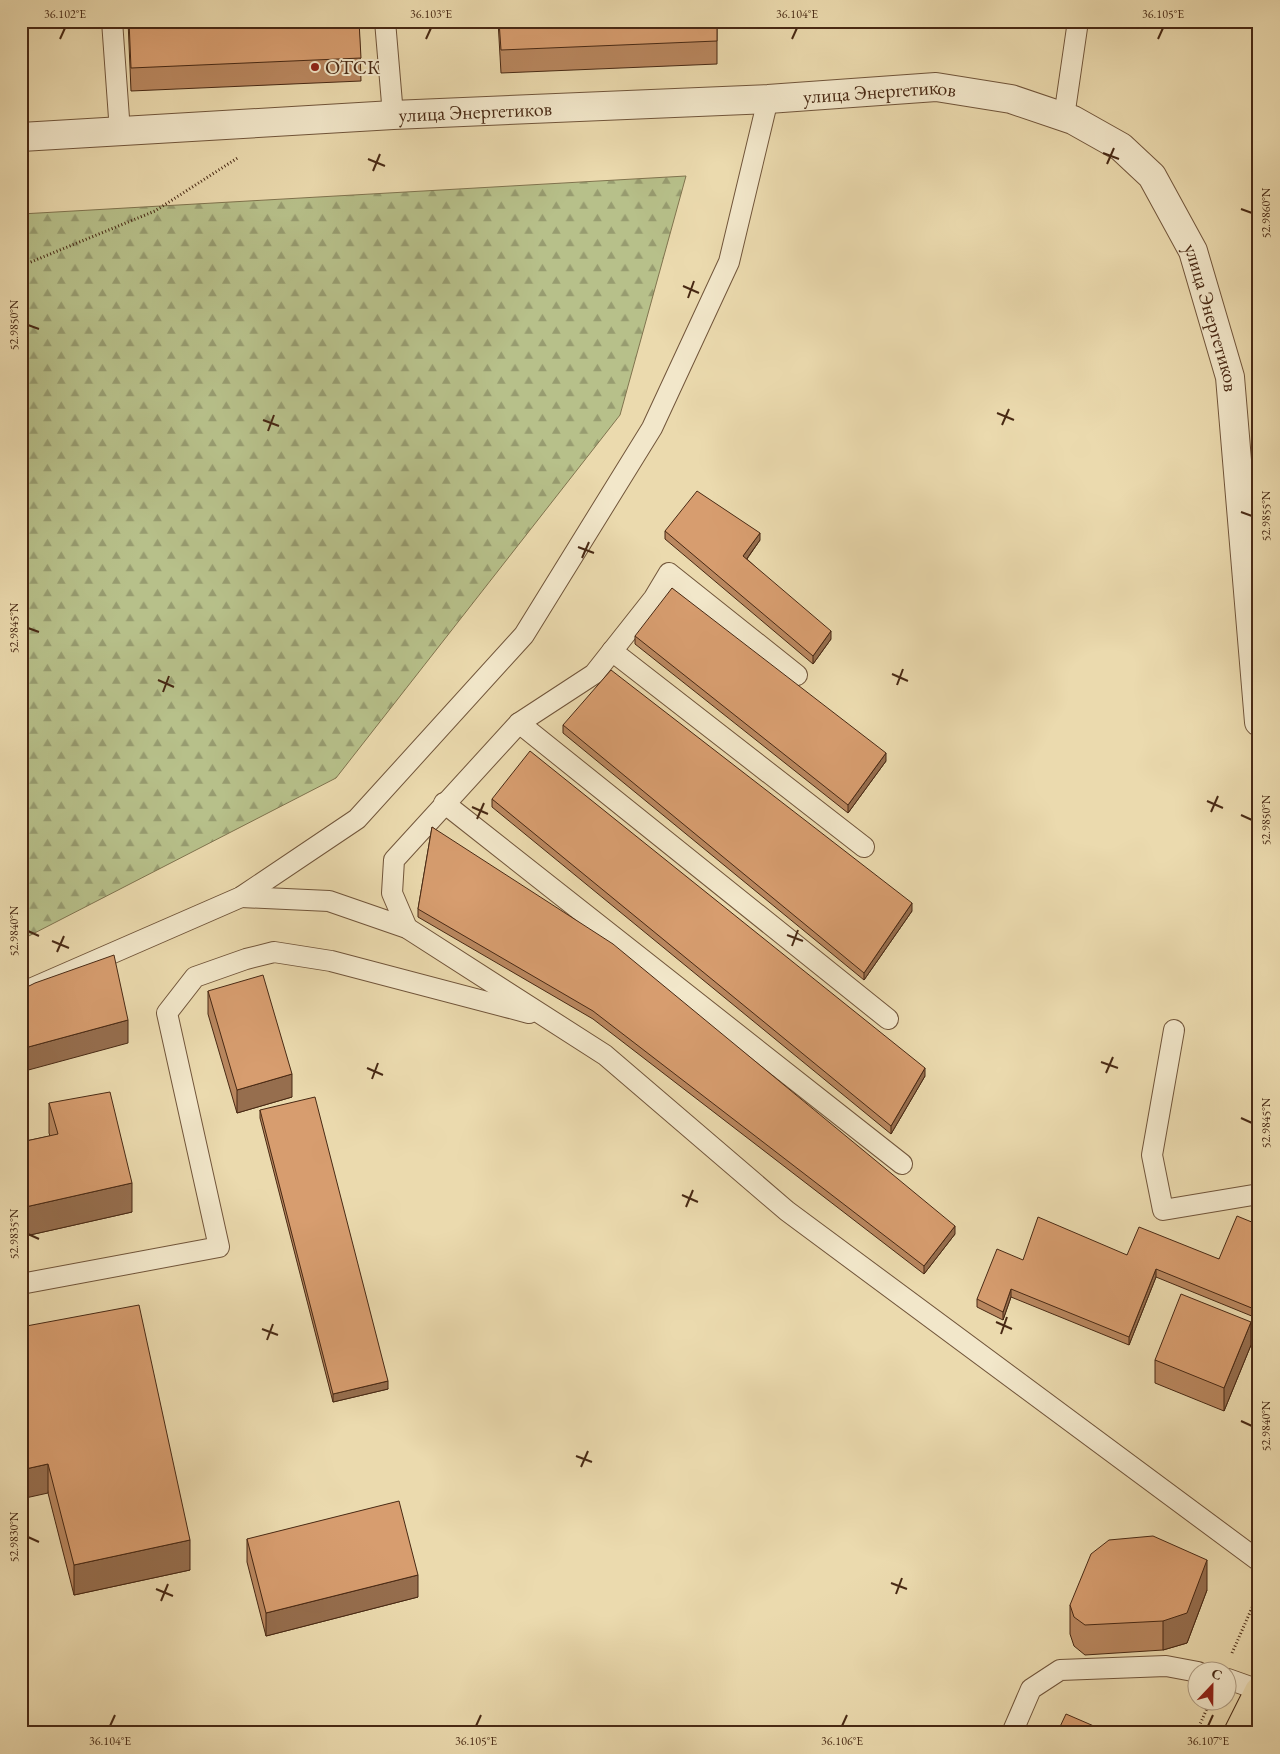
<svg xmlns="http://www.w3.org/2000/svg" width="1280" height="1754" viewBox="0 0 1280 1754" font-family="'EB Garamond',serif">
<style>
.forest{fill:url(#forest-firs);stroke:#80744f}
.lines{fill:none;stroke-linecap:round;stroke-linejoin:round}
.lane-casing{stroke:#71553a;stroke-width:22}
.street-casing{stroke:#71553a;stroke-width:30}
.primary-casing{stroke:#482914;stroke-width:30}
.path{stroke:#482914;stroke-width:3;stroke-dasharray:1 2.5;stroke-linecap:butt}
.lane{stroke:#f2e7ca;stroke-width:20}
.street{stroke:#f2e7ca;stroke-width:28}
.primary{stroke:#ebdaae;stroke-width:28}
.wall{fill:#b9875f;stroke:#482914}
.shaded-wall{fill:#966e4e;stroke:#482914}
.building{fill:#d79d6f;stroke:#482914}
.ticks{fill:none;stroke:#482914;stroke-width:2}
.poi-dot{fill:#8f2418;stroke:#f2e7ca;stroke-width:2}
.labels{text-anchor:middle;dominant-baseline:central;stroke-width:4;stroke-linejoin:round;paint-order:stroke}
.poi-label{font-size:20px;fill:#482914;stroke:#f2e7ca;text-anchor:start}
.street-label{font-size:20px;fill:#482914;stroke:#f2e7ca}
.neatline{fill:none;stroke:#482914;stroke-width:2}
.ticks-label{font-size:12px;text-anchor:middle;fill:#482914}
</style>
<defs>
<pattern id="forest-firs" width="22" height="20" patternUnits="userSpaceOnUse" patternTransform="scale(1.25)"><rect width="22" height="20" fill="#b7c08a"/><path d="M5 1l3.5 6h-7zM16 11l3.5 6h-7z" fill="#979c70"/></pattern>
</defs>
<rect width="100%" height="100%" fill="#ebdaae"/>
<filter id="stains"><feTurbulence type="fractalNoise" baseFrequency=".004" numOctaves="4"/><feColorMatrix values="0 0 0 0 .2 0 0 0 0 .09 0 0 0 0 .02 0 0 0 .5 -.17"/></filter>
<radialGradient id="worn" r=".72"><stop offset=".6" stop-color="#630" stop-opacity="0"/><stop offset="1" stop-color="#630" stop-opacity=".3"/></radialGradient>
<!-- forest -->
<path class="forest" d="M686,176L620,415L336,778L21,940V214Z"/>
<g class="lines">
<!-- lane casing -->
<g class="lane-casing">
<g id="lane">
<path d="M112,21L120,132"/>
<path d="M385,21L393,115"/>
<path d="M1064,117L1078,21"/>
<path d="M612,651L864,847"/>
<path d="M519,723L888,1019"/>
<path d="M444,803L902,1164"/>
<path d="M241,897L329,901L407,928L605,1055L787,1211L1259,1561"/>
<path d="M407,928L392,893L394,860L519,723L594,674L654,598L669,573L797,675"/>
<path d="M21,993L241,897L357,819L524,635L652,428L729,262L768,99"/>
<path d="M1174,1030L1152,1155L1163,1210L1259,1194"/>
<path d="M21,1284L219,1247L167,1013L195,977L246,959L274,952L331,961L529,1013"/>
<path d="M1228,1679L1259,1690"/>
<path d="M1012,1733L1031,1689L1060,1670L1166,1666L1198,1672"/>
</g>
</g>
<!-- street casing -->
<g class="street-casing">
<g id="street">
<path id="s1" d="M21,137L393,115L768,99L936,87L1011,99L1073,120L1121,147L1152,176L1193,251L1230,377L1259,722"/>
</g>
</g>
<!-- primary casing -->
<g class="primary-casing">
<path id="primary" d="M1238,1733L1259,1691"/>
</g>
<!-- path -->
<g class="path">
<path d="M21,266L155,211L239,157"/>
<path d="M1232,1653L1259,1592"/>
<path d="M1196,1733L1210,1702"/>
</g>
<!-- lane -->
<use href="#lane" class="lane"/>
<!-- street -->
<use href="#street" class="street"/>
<!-- primary -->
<use href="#primary" class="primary"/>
</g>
<!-- wall -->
<g class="wall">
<path d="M128,21H359L361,81L131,91Z"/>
<path d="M498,21H717V64L501,73Z"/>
<path d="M665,531L760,540L747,559L831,639L813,664L665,539Z"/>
<path d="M635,636L886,761L848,813L635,644Z"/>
<path d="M563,725L912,911L864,980L563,733Z"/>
<path d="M492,799L925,1076L891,1134L492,807Z"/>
<path d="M432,827L955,1234L924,1274L593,1019L418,917V909Z"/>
<path d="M208,991L292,1097L237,1113L208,1014Z"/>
<path d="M49,1103L132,1212L21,1237V1123L26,1141L50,1136L49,1133Z"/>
<path d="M260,1110L388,1389L333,1402L260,1118Z"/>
<path d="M1259,1225V1319L1156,1277L1129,1345L1011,1297L1003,1320L977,1307V1299L1127,1255L1219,1259Z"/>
<path d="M21,1327L190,1570L74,1595L48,1493Z"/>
<path d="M1251,1345L1224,1411L1155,1383V1360Z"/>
<path d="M247,1539L418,1597L266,1636L247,1562Z"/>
<path d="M1207,1590L1187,1643L1163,1650L1085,1655L1074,1646L1070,1634V1605Z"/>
</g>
<!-- shaded-wall -->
<g class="shaded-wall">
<path d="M760,533V540L743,564V556Z"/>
<path d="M831,631V639L813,664V656Z"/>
<path d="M886,753V761L848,813V805Z"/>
<path d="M912,903V911L864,980V973Z"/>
<path d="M128,1020V1043L21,1072V1049Z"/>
<path d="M925,1068V1076L891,1134V1126Z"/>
<path d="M292,1074V1097L237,1113V1090Z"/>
<path d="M132,1183V1212L21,1237V1208Z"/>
<path d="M955,1226V1234L924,1274V1266Z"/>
<path d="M1156,1269V1277L1129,1345V1337Z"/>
<path d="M1011,1289V1297L1003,1320V1312Z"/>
<path d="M1251,1322V1345L1224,1411V1388Z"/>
<path d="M388,1381V1389L333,1402V1394Z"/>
<path d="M48,1464V1493L21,1499V1470Z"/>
<path d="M190,1540V1570L74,1595V1565Z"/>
<path d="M1207,1560V1590L1187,1643L1163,1650V1621Z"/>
<path d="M418,1575V1597L266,1636V1613Z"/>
</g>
<!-- building -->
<g class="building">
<path d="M129,21H359L361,58L131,68Z"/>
<path d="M499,21H717V41L501,50Z"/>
<path d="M697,491L760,533L743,556L831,631L813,656L665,531Z"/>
<path d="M672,588L886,753L848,805L635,636Z"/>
<path d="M611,670L912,903L864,973L563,725Z"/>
<path d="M530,751L925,1068L891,1126L492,799Z"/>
<path d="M432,827L613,944L955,1226L924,1266L593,1011L418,909Z"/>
<path d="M114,955L128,1020L21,1049V990L35,983Z"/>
<path d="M263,975L292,1074L237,1090L208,991Z"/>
<path d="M110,1092L132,1183L21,1208V1123L26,1141L58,1134L49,1103Z"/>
<path d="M315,1097L388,1381L333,1394L260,1110Z"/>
<path d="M1237,1216L1259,1225V1311L1156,1269L1129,1337L1011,1289L1003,1312L977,1299L997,1249L1023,1260L1038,1217L1127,1255L1139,1227L1219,1259Z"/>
<path d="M1181,1294L1251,1322L1224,1388L1155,1360Z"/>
<path d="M139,1305L190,1540L74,1565L48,1464L21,1470V1327Z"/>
<path d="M399,1501L418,1575L266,1613L247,1539Z"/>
<path d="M1153,1536L1207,1560L1187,1613L1163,1621L1085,1625L1074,1617L1070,1605L1091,1554L1109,1540Z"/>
<path d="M1066,1714L1110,1733H1057Z"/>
</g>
<!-- ticks -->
<path class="ticks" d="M60,39L65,28M426,39L431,28M792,39L797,28M1158,39L1163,28M1103,153L1119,159M368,159L385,166M1107,164L1114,148M373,171L380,154M1241,209L1252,213M683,286L699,293M688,298L694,281M28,325L39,329M997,413L1014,420M263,420L279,426M1002,425L1009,409M268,431L274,415M1241,512L1252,516M578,547L594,553M582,558L589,542M28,628L39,632M892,674L908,681M158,680L174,687M897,685L903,669M163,692L169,676M1207,801L1223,808M472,807L488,814M1211,812L1218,796M1241,815L1252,820M477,819L484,803M28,931L39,936M787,935L803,941M52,941L69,948M792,946L798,930M57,952L64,936M1101,1062L1118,1068M367,1068L383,1075M1106,1073L1113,1057M372,1079L378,1063M1241,1118L1252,1123M682,1195L698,1202M686,1207L693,1190M28,1234L39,1239M996,1322L1012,1329M262,1329L278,1335M1001,1334L1007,1317M267,1340L273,1324M1241,1421L1252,1426M576,1456L592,1462M581,1467L588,1451M28,1537L39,1542M891,1583L907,1589M156,1589L173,1596M896,1594L902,1578M161,1601L168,1584M110,1726L115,1715M476,1726L481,1715M842,1726L847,1715M1208,1726L1213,1715"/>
<!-- markers -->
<circle class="poi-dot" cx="315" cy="67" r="5"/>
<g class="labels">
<!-- poi labels -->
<g class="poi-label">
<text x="325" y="67">ОТСК</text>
</g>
<!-- street labels -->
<g class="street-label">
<text stroke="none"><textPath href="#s1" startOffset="860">улица Энергетиков</textPath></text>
<text stroke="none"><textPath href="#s1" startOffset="455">улица Энергетиков</textPath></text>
<text stroke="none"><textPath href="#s1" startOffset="1310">улица Энергетиков</textPath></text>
</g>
</g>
<!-- margin -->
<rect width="1280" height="1754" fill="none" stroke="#ebdaae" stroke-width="55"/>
<!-- north arrow -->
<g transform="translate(1212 1686) rotate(22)"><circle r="24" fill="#f2e7ca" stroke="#ae9b81"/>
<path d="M0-4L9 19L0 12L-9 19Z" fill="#8f2418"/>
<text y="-8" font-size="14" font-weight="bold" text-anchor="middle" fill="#482914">С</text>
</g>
<rect x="28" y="28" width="1224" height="1698" class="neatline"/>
<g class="ticks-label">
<text x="65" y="18">36.102°E</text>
<text x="431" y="18">36.103°E</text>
<text x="797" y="18">36.104°E</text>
<text x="1163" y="18">36.105°E</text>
<text transform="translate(1266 213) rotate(-90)" y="4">52.9860°N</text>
<text transform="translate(14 325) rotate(-90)" y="4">52.9850°N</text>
<text transform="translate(1266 516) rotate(-90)" y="4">52.9855°N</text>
<text transform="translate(14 628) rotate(-90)" y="4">52.9845°N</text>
<text transform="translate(1266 820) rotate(-90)" y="4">52.9850°N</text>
<text transform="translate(14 931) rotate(-90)" y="4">52.9840°N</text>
<text transform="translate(1266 1123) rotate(-90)" y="4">52.9845°N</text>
<text transform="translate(14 1234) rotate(-90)" y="4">52.9835°N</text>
<text transform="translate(1266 1426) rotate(-90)" y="4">52.9840°N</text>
<text transform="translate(14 1537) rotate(-90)" y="4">52.9830°N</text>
<text x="110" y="1745">36.104°E</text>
<text x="476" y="1745">36.105°E</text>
<text x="842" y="1745">36.106°E</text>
<text x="1208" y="1745">36.107°E</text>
</g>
<rect width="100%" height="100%" filter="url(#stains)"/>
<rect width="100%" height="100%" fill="url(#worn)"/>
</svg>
